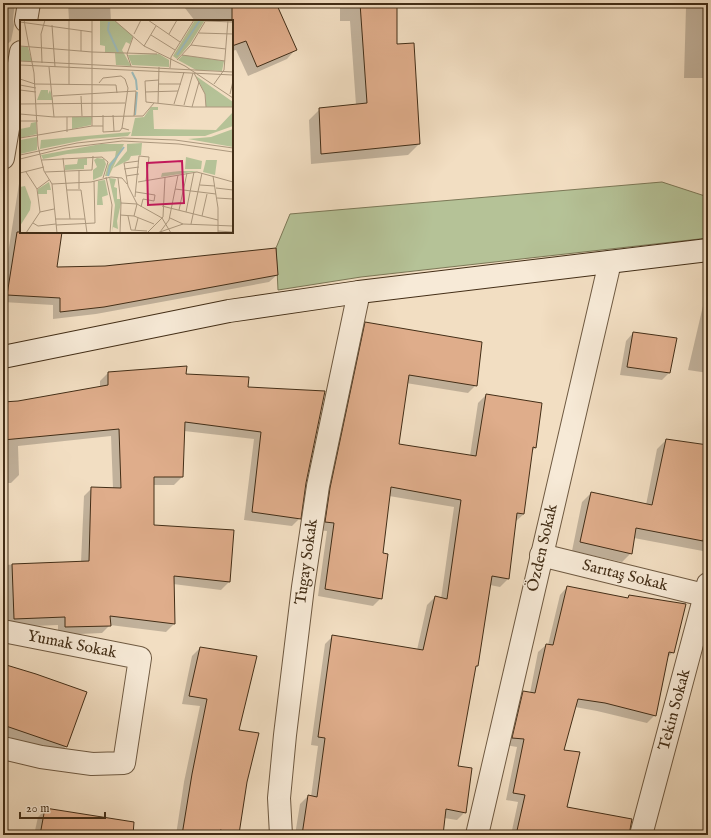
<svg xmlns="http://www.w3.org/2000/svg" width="711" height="838" viewBox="0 0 711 838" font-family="'IM FELL English',serif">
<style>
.green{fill:#b5c297;stroke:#7c7857}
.shadow{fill:#0003}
.building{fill:#dfad8b;stroke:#432e17}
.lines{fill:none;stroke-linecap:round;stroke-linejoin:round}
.street-casing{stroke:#6f5a42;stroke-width:24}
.secondary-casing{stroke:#432e17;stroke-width:24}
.street{stroke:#f7ead7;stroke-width:22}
.secondary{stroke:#f7ead7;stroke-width:22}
.labels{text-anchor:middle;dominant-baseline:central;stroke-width:3;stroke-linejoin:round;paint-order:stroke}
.street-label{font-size:16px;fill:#432e17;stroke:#f7ead7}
.inset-river{fill:none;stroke:#9dbbbb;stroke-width:2}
.inset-road{fill:none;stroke:#ac987e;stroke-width:1}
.view{fill:#c2185b;fill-opacity:0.15;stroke:#c2185b;stroke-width:2}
.inset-edge{fill:none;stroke:#432e17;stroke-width:2}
</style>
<rect width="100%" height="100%" fill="#f2dec2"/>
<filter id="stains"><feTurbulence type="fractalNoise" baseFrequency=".005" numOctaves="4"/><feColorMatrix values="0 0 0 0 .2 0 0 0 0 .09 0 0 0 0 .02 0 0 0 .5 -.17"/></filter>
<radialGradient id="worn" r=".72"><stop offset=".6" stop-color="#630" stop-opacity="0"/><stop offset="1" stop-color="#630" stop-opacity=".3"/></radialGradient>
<!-- green -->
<path class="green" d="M662,182L708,197V238L361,277L278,290L276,248L290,214Z"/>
<!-- shadow -->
<g class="shadow">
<path d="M3,3H15L13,19L14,26L11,41L3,48Z"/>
<path d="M68,3H110L111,21H69Z"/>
<path d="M181,3H275L296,49L287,59L248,76L236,50L232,51V21H195Z"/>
<path d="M340,3H396V45L419,144L408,155L311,164L309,120L320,109L356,105L350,21H340Z"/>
<path d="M690,3H708V78H684L686,7Z"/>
<path d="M21,171V232H61L56,268L277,275L269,282L96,314L53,319V305L3,302V285Z"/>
<path d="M708,291V373L688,370L706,293Z"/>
<path d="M366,323L476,385L468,393L406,383L398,445L470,456L478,403L486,395L536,447L531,452L524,514L516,521L508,579L500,587L490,585L477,666L474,669L457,767L465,812L457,820L444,818L442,835H295L300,804L308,796L311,797L318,746L311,745L325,644L333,636L417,650L427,605L435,597L441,599L454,507L389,496L382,554L381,598L373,606L318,596L327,531L318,530L358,331Z"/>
<path d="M633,333L670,372L662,380L620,375L626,341Z"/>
<path d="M108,373L185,375L247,388L305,483L300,518L292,526L244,520L254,439L184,431L182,477L174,485H153V526L229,582L221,590L173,584L174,624L166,632L110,625L102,633L58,635V625L6,627V614H3V565L81,562L84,496L92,488L113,489L111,436L18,446L19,475L11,483H3V403L18,402L100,388V381Z"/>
<path d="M666,440L708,446V552L634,538L631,553L622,562L572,551L582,502L591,493L646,505L657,449Z"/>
<path d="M567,587L673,652L666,659L655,715L647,723L597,711L575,707L563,751L566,807L621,835H511L518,802L506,800L517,747L505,745L516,699L524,692L530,693L538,652L546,645H548L560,595Z"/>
<path d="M200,648L238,731L246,782L238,831L235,835H176L184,782L200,706L182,704L192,656Z"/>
<path d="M3,665L66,746L59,754L3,735Z"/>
<path d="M46,809L128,835H34L38,817Z"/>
</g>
<!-- building -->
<g class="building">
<path d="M232,3H276L297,50L257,67L246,41L232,46Z"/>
<path d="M360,3H397V44L414,43L420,144L321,154L319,108L367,103Z"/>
<path d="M17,232H62L57,267L105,266L276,248L278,275L104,307L60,312V298L7,295Z"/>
<path d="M365,322L482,342L477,386L409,375L399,444L476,456L486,394L542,403L536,448L533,447L524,514L517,513L509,579L492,576L478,666H476L458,766L472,768L466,813L446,809L443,835H302L308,795L317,797L325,738L318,737L332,635L423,650L435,596L447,599L461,500L391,487L383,553L388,554L382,599L325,589L334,523L325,522L330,488Z"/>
<path d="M633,332L677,338L670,373L627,367Z"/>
<path d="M187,366L186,374L249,377L248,387L325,391L306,483L301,519L252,512L261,432L185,422L183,477H154V525L234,530L230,582L174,576L175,624L110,616L111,626L65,627V617L14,619L12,564L89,561L91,487L121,488L119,429L3,440V402L18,401L108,385V372Z"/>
<path d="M666,439L708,445V516L703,541L636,528L632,554L580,542L591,492L652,505Z"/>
<path d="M567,586L628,598L629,595L686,604L674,653L669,652L656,716L605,703L578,699L564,750L580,752L567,807L632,819L629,835H516L525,795L513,793L524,739L512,738L523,691L535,693L546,644L553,645Z"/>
<path d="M200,647L257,656L239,730L259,733L247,782L239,834L220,830V835H182L192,774L207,699L189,696Z"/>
<path d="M3,664L36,674L87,692L67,747L3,725Z"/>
<path d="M45,808L134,822L133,835H40Z"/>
</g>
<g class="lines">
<!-- street casing -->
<g class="street-casing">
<g id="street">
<path d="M26,21L29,3"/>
<path d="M3,158L21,52"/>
<path d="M541,555L708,596"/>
<path d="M3,631L140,658L124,763L92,764L41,757L3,748"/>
<path d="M281,835L279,798L285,735L303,587L318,486L359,292"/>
<path d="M477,835L610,262"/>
<path d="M641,835L708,584"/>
</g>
</g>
<!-- secondary casing -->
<g class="secondary-casing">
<path id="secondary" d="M3,357L229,311L359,292L708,250"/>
</g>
<!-- street -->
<use href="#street" class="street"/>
<!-- secondary -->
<use href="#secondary" class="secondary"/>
</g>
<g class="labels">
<!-- street labels -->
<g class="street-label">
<text transform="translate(543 548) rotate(-77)">Özden Sokak</text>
<text transform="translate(307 562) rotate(-82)">Tugay Sokak</text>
<text transform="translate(625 576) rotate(14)">Sarıtaş Sokak</text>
<text transform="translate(72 645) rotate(11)">Yumak Sokak</text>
<text transform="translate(675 710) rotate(-75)">Tekin Sokak</text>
</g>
</g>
<!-- overview -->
<g transform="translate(20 20)">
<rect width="213" height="213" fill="#f2dec2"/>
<path d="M80,0H94L113,16L110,24L106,22L102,30L111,46L96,45L95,33H85V26L80,25ZM175,0H185L170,24L157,39L153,36ZM0,26L8,27L12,42L0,41ZM139,34L149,40V47L112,45L108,35ZM163,35L204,41L202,51L176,50L158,40ZM176,56L213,82V87H186L185,74ZM21,70H28V74L30,70L33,80H17ZM131,87H138V90H133L134,109L196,110L213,92V106L185,116H111L115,98L124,97ZM52,97H72L71,105L52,109ZM16,102L17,114L0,118V109L10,107L11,103ZM213,109V127L168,119L191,117ZM111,112L108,116L69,119L20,129L21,120ZM17,117V130L0,134V120ZM122,123L121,135L111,136L109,140L93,148L107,131V124ZM81,124H104L89,156H85L88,145L95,137L96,131L47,134L23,139L21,135ZM166,137L182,141L181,149H165ZM67,138V145H64V149L45,150V145L57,144L58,139ZM77,138L84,139L86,144L82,156L73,160V150L77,147L74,140ZM186,140H197L195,155L183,152ZM160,151H178L141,157L142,153ZM89,158L96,159L94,167L97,168V179H100L101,183L97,201L98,209L93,207L92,212L95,185ZM85,160L88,175L82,177L83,185H77L78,161ZM29,162L31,170H27V174H18V169ZM5,166L11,182L10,190L0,206V167Z" fill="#b5c297"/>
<path class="inset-river" d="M89,2L88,10L98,32M157,35L180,0M112,52L116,60L117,70M115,95L117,72M88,156L90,146L104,127M0,178V191"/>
<path class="inset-road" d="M4,0L14,53L18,126L24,151L32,164L37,213M94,0L124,26L165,46L213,78M128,0L160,22M186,1L213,2M0,2L72,12M32,5L35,47M179,13L213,14M114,14L121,0M149,14L157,0M131,15L155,30M171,25L206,29M0,26L72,32L137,34M124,26L136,6M61,31V10M162,35L205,41M157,40L171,25L186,0M0,41L213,52M22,43L21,14L25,0M0,45L213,55M111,46L107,34L113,17M29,47L34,97M150,48L151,37L174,0M174,53L185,74L186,87M0,59L15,64L96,65L97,73M139,60L125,61L126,82L172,87H213M79,63L83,58L101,56L105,59L108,68L102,108L109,110M49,64V0M139,64H161M194,64L204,50L208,0M0,65L16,68M0,70L16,72M125,72L158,71M210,74L213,61M33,76L116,71L114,96M61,76L62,96M138,83L139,47M0,84L105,83M154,84L164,52M164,85L173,53M172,87L179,62M0,94L34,97L123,96L134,83M93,95L94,111M47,97V112M0,101H18M72,106H83V95M83,106V112L100,111L102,108M0,118L72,106V0M0,135L57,123L103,118L155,120L213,128M43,138L50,199M0,139L45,128L102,121L159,124L213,132M22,140L82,137L88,142L83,158M119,141L104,143L108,166L117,184L142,198L151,213M104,149L119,147M59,150V169M6,152L17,169L20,192M25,152L72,150L73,136M0,153L24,147M106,156L119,154M193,156L198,188V213M86,157L92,185L90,213M98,158L101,183L100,213M118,162L177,152L213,162M32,164L71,162L91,157L102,158L107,164M180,165L195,166M196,168L213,170M17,169L29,160M155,169L196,174M47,170H61L67,213M116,172L135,175L134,181L123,179L121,187M115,177L119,136L129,137L126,161M197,178L213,179M101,183L117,184M142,186L198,200M159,190L167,153M166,192L174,152M100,195L114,196L134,204M108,196L111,210L127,211M114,196L117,184M182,196L187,174M150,198L163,204M35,199H65M13,203L18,206L36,204M171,204L182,153M36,205L75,203L74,161M115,210L118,198M198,211L213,212M140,212L149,200L158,155M6,213L20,192L34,189M127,213L143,197L145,157M137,213L163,204L213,206"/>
<path class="view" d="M162,141L164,183L128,185L127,143Z"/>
<rect width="213" height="213" class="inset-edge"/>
</g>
<!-- margin -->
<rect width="711" height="838" fill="none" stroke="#f2dec2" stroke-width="16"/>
<rect x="4" y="4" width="703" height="830" fill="none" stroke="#432e17" stroke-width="2"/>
<rect x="8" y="8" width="695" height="822" fill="none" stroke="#432e17"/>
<!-- scale -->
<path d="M20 812v6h85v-6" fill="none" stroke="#432e17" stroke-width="2"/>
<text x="26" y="812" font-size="12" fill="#432e17" stroke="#f7ead7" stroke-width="3" paint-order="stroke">20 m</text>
<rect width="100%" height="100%" filter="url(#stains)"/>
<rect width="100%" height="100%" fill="url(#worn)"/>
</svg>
